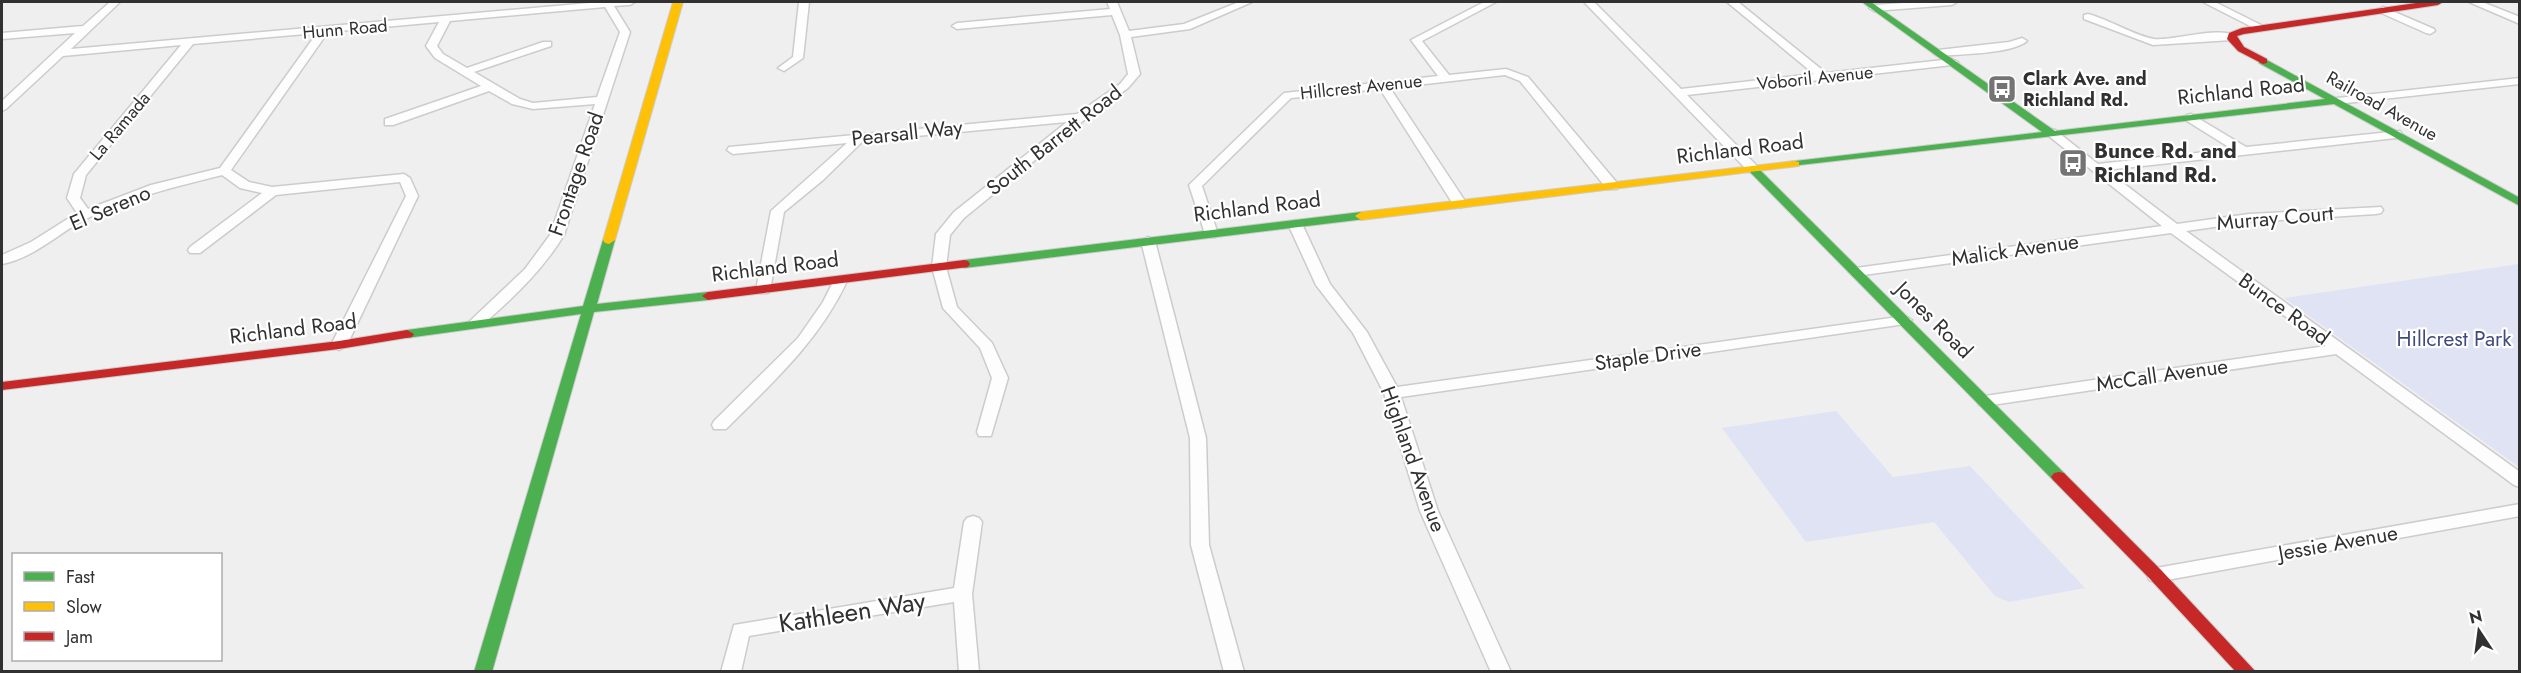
<svg xmlns="http://www.w3.org/2000/svg" width="2521" height="673" viewBox="0 0 2521 673" font-family="Jost,sans-serif">
<style>
.green{fill:#dfe3f4}
.lines{fill:none;stroke-linecap:round;stroke-linejoin:round}
.street-casing{stroke:#cccccd;stroke-width:3}
.fast-casing{stroke:#cccccd;stroke-width:2}
.slow-casing{stroke:#cccccd;stroke-width:2}
.jam-casing{stroke:#cccccd;stroke-width:2}
.street{fill:#fdfdfd;fill-rule:evenodd}
.fast{fill:#4caf50;fill-rule:evenodd}
.slow{fill:#ffc107;fill-rule:evenodd}
.jam{fill:#c62828;fill-rule:evenodd}
.labels{text-anchor:middle;dominant-baseline:central;stroke-width:4.5;stroke-linejoin:round;paint-order:stroke}
.far-street-label{font-size:18px;fill:#313132;stroke:#fff}
.far-poi-label{font-size:18px;font-weight:bold;fill:#313132;stroke:#fff;text-anchor:start}
.street-label{font-size:21px;fill:#313132;stroke:#fff}
.poi-label{font-size:21px;font-weight:bold;fill:#313132;stroke:#fff;text-anchor:start}
.park-label{font-size:21px;fill:#414a7f;stroke:#fff}
.near-street-label{font-size:26px;fill:#313132;stroke:#fff}
</style>
<rect width="100%" height="100%" fill="#efeff0"/>
<!-- green -->
<g class="green">
<path d="M2519,264V467L2284,298Z"/>
<path d="M1836,411L1893,477L1970,466L2085,588L2009,602L1995,596L1934,522L1806,542L1722,428Z"/>
</g>
<g class="lines">
<!-- street casing -->
<g class="street-casing">
<g id="street">
<path d="M110,2H120L71,49L601,2H635L630,5L614,6L630,32L564,235C542,271 513,298 481,326L476,327L469,323L471,320L525,269L550,235L595,104L533,109L512,104L489,91L393,125H385V119L481,86L435,58L426,46L439,22L328,32L231,170L249,182L272,187L404,174L410,178L418,196L347,345L339,350L331,345L406,196L400,182L276,195L200,253H190L188,250L190,247L262,193L240,188L222,175C178,186 132,197 90,217C60,231 35,258 2,264V255L31,242L77,213L67,198L74,174L181,45L63,56L6,109L2,111V101L75,33L2,39V33L83,26ZM605,7L620,32L597,97L533,103L520,99L474,72L551,46V42H543L467,68L443,54L437,46L450,21ZM317,33L220,168L151,185L88,209L80,198L86,175L193,44Z"/>
<path d="M799,2H809L803,58L784,71L778,68L793,57Z"/>
<path d="M1107,2H1117L1129,31L1184,24L1239,2H1252L1190,29L1131,37L1140,74L1128,88L1084,120L964,218L950,235L946,267L957,307L992,343L1008,378L991,436H979L977,432L992,378L980,348L943,308L932,267L936,234L954,212L1067,122L863,141L823,180L784,212L770,290L768,293H758L756,290L771,211L847,143L733,154L727,150L729,147L1077,114L1120,84L1128,74L1120,35L1112,15L957,29L952,26L957,23L1110,9Z"/>
<path d="M1484,2H1496L1422,41L1449,75L1506,69L1528,77L1617,183L1618,186L1617,189H1607L1520,81L1505,75L1390,88L1467,204L1460,208L1453,204L1380,89L1291,98L1202,186L1218,234L1216,237H1206L1189,185L1284,93L1438,76L1411,40Z"/>
<path d="M1584,2H1594L1681,89L1814,74L1727,2H1738L1826,73L1952,59L1958,62L1952,65L1687,95L1757,166L1759,169L1753,173L1749,172Z"/>
<path d="M1919,2H1957L1952,5L1874,11L1869,8L1874,5Z"/>
<path d="M2203,2H2215L2267,28L2258,30Z"/>
<path d="M2469,2H2482L2520,17V24Z"/>
<path d="M2383,7L2434,29L2435,31L2430,34L2426,33L2379,12L2378,10Z"/>
<path d="M2088,14C2108,19 2135,36 2154,39C2173,41 2223,25 2237,37L2232,40L2153,45L2084,19V15Z"/>
<path d="M2022,38L2027,41C2012,54 1960,54 1938,56L1933,53L1938,50L2009,42Z"/>
<path d="M2520,78V84L2337,104L2331,101L2337,98Z"/>
<path d="M2191,114L2246,147L2400,131L2402,134L2396,138L2106,170L2177,224L2249,214L2381,207L2383,210L2381,213L2376,214L2249,222L2186,231L2520,472V487L2514,485L2336,354L1985,406L1979,405L1977,401L1979,397L1985,396L2326,346L2171,233L1856,276L1849,272L1856,268L2162,226L2045,133L2051,129L2055,130L2098,164L2232,149L2187,121V115Z"/>
<path d="M1295,220L1302,224L1330,284L1367,332L1397,387L1905,316L1912,320L1905,324L1401,397L1438,511L1511,672H1491L1420,511L1384,393L1353,333L1316,285L1288,224Z"/>
<path d="M1148,237L1155,241L1206,438L1209,545L1244,672H1224L1191,545L1190,438L1141,241Z"/>
<path d="M840,277L847,281C819,341 772,383 726,429H714L712,425L714,421L798,338L823,302L835,278Z"/>
<path d="M2520,504V516L2156,582L2149,580L2147,575L2149,570L2156,568Z"/>
<path d="M973,516L979,518L982,522L972,594L979,672H959L954,602L749,636L741,672H721L734,625L954,588L964,522L967,518Z"/>
</g>
</g>
<!-- fast casing -->
<g class="fast-casing">
<g id="fast">
<path d="M1862,2H1871L2055,131L2325,99L2259,63V59L2263,58L2520,198V206L2334,104L1791,166V162L1795,161L2042,132Z"/>
<path d="M1753,166L1757,167L2064,473L2067,477L2064,481H2054L1749,171L1747,169Z"/>
<path d="M1361,212L1365,213L1367,216L1365,219L964,268L958,264L964,260Z"/>
<path d="M609,236L615,240L597,304L708,292L714,296L708,300L594,312L492,672H474L581,314L407,338L400,334L407,330L583,306L603,240Z"/>
</g>
</g>
<!-- slow casing -->
<g class="slow-casing">
<g id="slow">
<path d="M673,2H683L615,240L609,244L605,243L603,240Z"/>
<path d="M1795,161L1799,162V166L1361,220L1355,216L1361,212Z"/>
</g>
</g>
<!-- jam casing -->
<g class="jam-casing">
<g id="jam">
<path d="M2423,2H2443L2438,5L2244,34L2237,36L2244,47L2267,59V63L2263,64L2238,51L2227,39L2229,33L2242,28Z"/>
<path d="M964,260L968,261L970,264L968,267L708,300L702,296L708,292Z"/>
<path d="M407,330L414,334L412,337L339,349L2,390V382L339,341Z"/>
<path d="M2059,472L2064,473L2162,571L2256,672H2236L2150,579L2054,481L2051,477L2054,473Z"/>
</g>
</g>
<!-- street -->
<use href="#street" class="street"/>
<!-- fast -->
<use href="#fast" class="fast"/>
<!-- slow -->
<use href="#slow" class="slow"/>
<!-- jam -->
<use href="#jam" class="jam"/>
</g>
<!-- icons -->
<defs>
<g id="bus-square" transform="scale(1.5)"><rect x="-9" y="-9" width="18" height="18" rx="4" fill="#747474" stroke="#fff"/><path d="M-5-6H5V4H4V6H2V4H-2V6H-4V4H-5ZM-3.5-4V0h7V-4ZM-3.5 1.2v1.5H-2V1.2ZM2 1.2v1.5H3.5V1.2Z" fill="#fff"/></g>
</defs>
<g fill-rule="evenodd">
<use href="#bus-square" x="2002" y="89"/>
<use href="#bus-square" x="2073" y="163"/>
</g>
<g class="labels">
<!-- far-street labels -->
<g class="far-street-label">
<text transform="translate(345 29) rotate(-5)">Hunn Road</text>
<text transform="translate(1815 78) rotate(-6)">Voboril Avenue</text>
<text transform="translate(1361 87) rotate(-6)">Hillcrest Avenue</text>
<text transform="translate(2382 106) rotate(29)">Railroad Avenue</text>
<text transform="translate(120 126) rotate(-50)">La Ramada</text>
</g>
<!-- far-poi labels -->
<g class="far-poi-label">
<text x="2023" y="79">Clark Ave. and<tspan x="2023" dy="21">Richland Rd.</tspan></text>
</g>
<!-- street labels -->
<g class="street-label">
<text transform="translate(2241 91) rotate(-6)">Richland Road</text>
<text transform="translate(907 133) rotate(-6)">Pearsall Way</text>
<text transform="translate(1054 140) rotate(-38)">South Barrett Road</text>
<text transform="translate(1740 149) rotate(-7)">Richland Road</text>
<text transform="translate(576 174) rotate(-71)">Frontage Road</text>
<text transform="translate(1257 207) rotate(-7)">Richland Road</text>
<text transform="translate(110 208) rotate(-23)">El Sereno</text>
<text transform="translate(2275 218) rotate(-5)">Murray Court</text>
<text transform="translate(2015 250) rotate(-8)">Malick Avenue</text>
<text transform="translate(775 267) rotate(-7)">Richland Road</text>
<text transform="translate(2284 309) rotate(36)">Bunce Road</text>
<text transform="translate(1934 320) rotate(45)">Jones Road</text>
<text transform="translate(293 329) rotate(-7)">Richland Road</text>
<text transform="translate(1648 356) rotate(-8)">Staple Drive</text>
<text transform="translate(2162 375) rotate(-8)">McCall Avenue</text>
<text transform="translate(1413 459) rotate(70)">Highland Avenue</text>
<text transform="translate(2338 543) rotate(-10)">Jessie Avenue</text>
</g>
<!-- poi labels -->
<g class="poi-label">
<text x="2094" y="151">Bunce Rd. and<tspan x="2094" dy="24">Richland Rd.</tspan></text>
</g>
<!-- park labels -->
<g class="park-label">
<text x="2454" y="339">Hillcrest Park</text>
</g>
<!-- near-street labels -->
<g class="near-street-label">
<text transform="translate(852 612) rotate(-9)">Kathleen Way</text>
</g>
</g>
<!-- border -->
<rect width="2521" height="673" fill="none" stroke="#313132" stroke-width="6"/>
<!-- legend -->
<rect x="12" y="553" width="210" height="108" fill="#ffffff" stroke="#adadad" stroke-width="1.5"/>
<rect x="24" y="572" width="30" height="9" fill="#4caf50" stroke="#adadad" stroke-width="1.5"/>
<text x="66" y="583" font-size="18" fill="#313132">Fast</text>
<rect x="24" y="602" width="30" height="9" fill="#ffc107" stroke="#adadad" stroke-width="1.5"/>
<text x="66" y="613" font-size="18" fill="#313132">Slow</text>
<rect x="24" y="632" width="30" height="9" fill="#c62828" stroke="#adadad" stroke-width="1.5"/>
<text x="66" y="643" font-size="18" fill="#313132">Jam</text>
<!-- north arrow -->
<g transform="translate(2479 631) rotate(347)" stroke="#ffffff" stroke-width="4.5" paint-order="stroke">
<path d="M0-4.5L10 22L0 15L-10 22Z" fill="#313132"/>
<text y="-9" font-size="16" font-weight="bold" text-anchor="middle" fill="#313132">N</text>
</g>
</svg>
